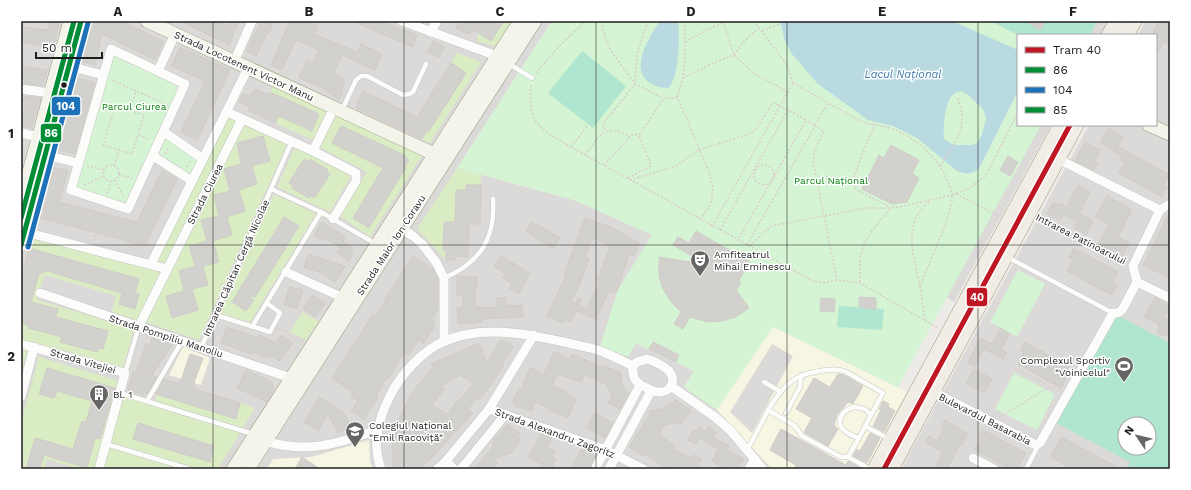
<svg xmlns="http://www.w3.org/2000/svg" width="1191" height="490" viewBox="0 0 1191 490" font-family="'Work Sans',sans-serif">
<style>
.residential{fill:#dcdad8;fill-rule:evenodd}
.education{fill:#f7f6e2}
.religious{fill:#dbdad8}
.grass{fill:#daecc4}
.park{fill:#d4f4d4}
.pitch{fill:#b0e6cf;fill-rule:evenodd}
.water{fill:#b9dae1;fill-rule:evenodd}
.building{fill:#d3d1ce;stroke:#d0ccc8;fill-rule:evenodd}
.lines{fill:none;stroke-linecap:round;stroke-linejoin:round}
.lane-casing{stroke:#c5c4c3;stroke-width:5.5}
.street-casing{stroke:#c5c4c3;stroke-width:10}
.secondary-casing{stroke:#96977e;stroke-width:14}
.primary-casing{stroke:#a39883;stroke-width:16}
.path{stroke:#dbccca;stroke-width:1.5;stroke-dasharray:2 2;stroke-linecap:butt}
.lane{stroke:#fcfcfb;stroke-width:4.5}
.street{stroke:#fcfcfb;stroke-width:9}
.secondary{stroke:#f4f4ea;stroke-width:13}
.primary{stroke:#f1ece4;stroke-width:15}
.bus-1-casing{stroke:#fff;stroke-width:8}
.bus-2-casing{stroke:#fff;stroke-width:8}
.bus-3-casing{stroke:#fff;stroke-width:8}
.bus-1{stroke:#008d36;stroke-width:5}
.bus-2{stroke:#1d71b8;stroke-width:5}
.bus-3{stroke:#008d36;stroke-width:5}
.tram-1-casing{stroke:#fff;stroke-width:8}
.tram-1{stroke:#be1622;stroke-width:5}
.grid{fill:none;stroke:#1e1e1e;stroke-width:1;stroke-opacity:0.55}
.bus-dot{fill:#1e1e1e;stroke:#fff;stroke-width:1.5}
.labels{text-anchor:middle;dominant-baseline:central;stroke-width:3;stroke-linejoin:round;paint-order:stroke}
.street-label{font-size:10px;fill:#1e1e1e;stroke:#fff}
.park-label{font-size:10px;fill:#078210;stroke:#fff}
.poi-label{font-size:10px;fill:#1e1e1e;stroke:#fff;text-anchor:start}
.water-label{font-size:11px;font-style:italic;fill:#4378aa;stroke:#fff}
.line-badge{stroke:#fff;stroke-width:1.5}
.badge-label{font-size:11px;text-anchor:middle;font-weight:bold;fill:#fff}
.neatline{fill:none;stroke:#1e1e1e;stroke-width:1.5}
.grid-label{font-size:13px;text-anchor:middle;font-weight:bold;fill:#1e1e1e}
</style>
<rect width="100%" height="100%" fill="#edebe7"/>
<!-- residential -->
<g class="residential">
<path d="M21,21H552L457,168L574,200L652,235L618,290L635,343L694,371L684,387L717,410L772,469H21Z"/>
<path d="M1145,21H1170V469H901L1089,125H1156V35H1138ZM1125,424H1149V448H1125Z"/>
</g>
<!-- education -->
<g class="education">
<path d="M773,327L907,392L866,469H772L717,410Z"/>
<path d="M183,347L210,358L201,385L169,375Z"/>
<path d="M369,440L370,462L374,469H267L273,459L311,457Z"/>
</g>
<!-- religious -->
<g class="religious">
<path d="M1091,21H1108L1100,35H1084Z"/>
<path d="M421,54L439,63L437,68L425,63L414,86L407,83Z"/>
<path d="M1035,125H1051L954,302L943,295Z"/>
<path d="M44,275L117,296L109,321L37,300Z"/>
<path d="M772,344L793,356L752,433L730,412Z"/>
<path d="M46,459L80,469H44Z"/>
</g>
<!-- grass -->
<g class="grass">
<path d="M480,21H511L495,46L477,41Z"/>
<path d="M457,53L481,62L430,143L422,139L427,130L429,131L466,73L451,63Z"/>
<path d="M274,83L330,110L315,141L275,123L279,116L319,114L270,92Z"/>
<path d="M335,113L423,154L370,237L340,216L367,172L319,147Z"/>
<path d="M228,115L239,120L165,265L155,262Z"/>
<path d="M244,125L287,144L199,340L146,322Z"/>
<path d="M295,147L351,176L330,212L277,187Z"/>
<path d="M457,168L481,175V185H467L466,190H456L455,213L457,222H444L443,250L446,251V260L417,229Z"/>
<path d="M274,194L316,214L250,322L220,313Z"/>
<path d="M32,238L161,272L137,322L111,314L116,296L44,275L37,300L134,329L123,368L21,340V279Z"/>
<path d="M302,312L319,321L306,340L290,332Z"/>
<path d="M21,347L28,349L21,375Z"/>
<path d="M39,357L119,381L94,469H80L47,459L44,469H21V422Z"/>
<path d="M157,394L236,418L240,403L255,408L243,428L155,401Z"/>
<path d="M122,396L241,432L218,469H198L110,442Z"/>
<path d="M108,447L180,469H102Z"/>
</g>
<!-- park -->
<g class="park">
<path d="M552,21H990L1018,35V125H1041L898,387L773,327L717,410L684,387L694,371L636,343L628,357L600,346L618,290L652,235L574,200L457,168Z"/>
<path d="M113,52L182,85L162,132L201,160L191,179L153,153L128,207L74,189Z"/>
<path d="M1018,270L1045,284L1017,337L990,322Z"/>
<path d="M1014,373L1055,394L1037,430L995,409Z"/>
</g>
<!-- pitch -->
<g class="pitch">
<path d="M990,21H1097L1090,35H1018Z"/>
<path d="M582,51L626,86L593,128L548,93Z"/>
<path d="M839,306L884,309L882,330L837,327Z"/>
<path d="M1115,314L1170,343V469H1130L1127,467L1130,462L1056,423ZM1125,424H1149V448H1125Z"/>
</g>
<!-- water -->
<g class="water">
<path d="M660,21H678C680,35 679,79 668,88C662,88 655,86 650,83C628,69 650,36 660,21Z"/>
<path d="M780,21H952L1018,50V91L981,165C974,175 968,175 957,171L917,138L893,126L868,120L818,84L792,54L785,41ZM961,91L968,95L983,109L986,118L982,135L977,143L972,145H954L944,139C943,134 944,130 944,126C945,114 946,93 961,91Z"/>
</g>
<!-- building -->
<g class="building">
<path d="M50,21L59,24L53,48L21,42V27L48,30Z"/>
<path d="M89,21H121L164,42L155,60L102,34L95,65L79,61Z"/>
<path d="M181,21H216L228,26L231,21H239L229,45Z"/>
<path d="M261,21H274L269,33H267L256,56L246,51Z"/>
<path d="M290,21H308L318,26L314,34L357,52L361,44L382,54L375,70L342,55L334,73L345,79L342,85L344,87L341,92H343L339,99L326,91L327,90L299,78L307,60L313,63L319,50L296,40L282,70L271,65Z"/>
<path d="M352,21H380L417,35L413,47Z"/>
<path d="M459,21H504L491,41L472,29L470,34L456,29Z"/>
<path d="M1026,21H1046L1040,30Z"/>
<path d="M1159,21H1170V45L1163,42L1156,55V35H1152Z"/>
<path d="M433,41L445,47L439,57L427,52Z"/>
<path d="M180,47L230,70L197,140L181,132L205,81L171,66Z"/>
<path d="M451,63L466,73L429,131L427,130L422,139L356,108L363,91L417,117Z"/>
<path d="M21,66L47,70L42,86L24,83L25,79L21,78Z"/>
<path d="M77,78L95,83L75,154L58,150Z"/>
<path d="M255,89L268,95L270,92L319,114L312,131L279,116L275,123L248,110L250,107L239,102L243,94L249,96L251,93L253,94Z"/>
<path d="M25,96L41,98L31,128L24,127L22,125L23,123H21L26,101H23Z"/>
<path d="M341,126L404,155L409,161L404,167H406L369,228L353,218L383,168L332,143Z"/>
<path d="M1109,128L1123,137L1117,146L1170,175L1163,186L1167,188L1162,197L1119,173L1125,162L1120,160L1122,157L1100,142Z"/>
<path d="M263,136L270,161L252,166L257,184L239,190L245,211L227,217L232,235L213,241L219,262L203,266L208,285L192,289L198,310L172,318L166,296L184,291L179,271L195,266L189,246L207,241L201,220L219,216L214,195L230,191L224,169L241,164L237,143Z"/>
<path d="M1085,142L1100,150L1094,162L1098,164L1094,170L1075,161Z"/>
<path d="M891,145L919,160L912,174L919,178L907,202L892,204L862,189L879,155L884,158Z"/>
<path d="M1008,156L1018,162L1010,176L1000,170Z"/>
<path d="M304,159L308,161L310,159L328,170L326,172L330,174L314,198L310,196L309,198L292,188L293,186L289,183Z"/>
<path d="M51,167L68,171L59,202L137,222L162,170L177,179L145,246L37,217Z"/>
<path d="M466,185H481L480,224H469L468,257L455,256V260H446V251L443,250L444,222H455L456,190H466Z"/>
<path d="M1078,185L1090,192L1079,213L1093,221L1086,235L1074,228L1077,222L1063,214L1060,220L1047,214L1053,203L1058,205L1059,203L1067,207Z"/>
<path d="M1107,196L1132,210L1118,237L1129,243L1122,257L1098,244L1109,225L1095,217Z"/>
<path d="M1170,211V247L1167,254L1170,255V278L1143,265Z"/>
<path d="M284,217L299,226L255,297L246,295L254,300L246,311L232,302Z"/>
<path d="M585,218L611,227L639,243L634,256L629,254L618,289L613,293L609,291L596,319L576,311L571,322L565,319L562,323L547,316L566,275L564,274ZM592,238L608,244L607,246L610,247L600,273L596,278L600,282L587,309L579,305L581,299L579,298L571,308L573,302L571,301L579,286L589,259L585,258Z"/>
<path d="M322,222L346,237L343,241L353,248L350,252L353,254L348,262L337,252L340,247L325,238L323,240L314,235Z"/>
<path d="M532,222L536,225L537,224L560,238L553,249L530,234L531,233L526,231Z"/>
<path d="M696,231L750,262L738,282L741,283L736,290L749,308L736,317L722,321L708,322L690,317L683,329L674,324L681,312L672,303L663,289L659,276V257L708,265L673,245L678,237L689,243Z"/>
<path d="M29,248L139,279L135,293L139,294L135,309L119,304L122,293L47,271L39,274L31,302L58,309L56,317L108,331L103,349L99,348L97,352L60,342L62,337L28,328L29,325L21,323V278Z"/>
<path d="M1074,248L1118,272L1112,283L1117,286L1111,295L1067,271L1073,260L1069,257Z"/>
<path d="M308,254L345,266L335,282L322,273L304,267Z"/>
<path d="M501,255L530,274L518,294L509,288L512,284L503,278L505,274L494,266Z"/>
<path d="M413,256L433,269L438,279V310L431,319L434,321L433,325L435,326L423,344L418,340L409,355L404,352L394,368L395,369L389,378L388,376L376,395L378,397L364,419L351,411L358,401L351,396L353,392L332,378L373,314L376,316L386,299H385Z"/>
<path d="M457,276L477,277V287H475V306H480V308L497,307V298L506,297V306L522,305L523,317L481,319L482,322L458,324L457,308L463,307V295H457Z"/>
<path d="M289,287L303,290L297,308L284,305Z"/>
<path d="M313,295L325,303L315,317L303,308Z"/>
<path d="M859,297L876,298V309L859,307Z"/>
<path d="M1155,297L1170,307L1164,317L1170,321V337L1165,334L1164,336L1156,332L1160,325L1144,317Z"/>
<path d="M821,298L835,299L834,312L820,311Z"/>
<path d="M227,327L258,338L259,335L276,343L281,335L293,343L280,361L270,355L268,358L253,352L252,354L221,343Z"/>
<path d="M1001,328L1010,334L1001,350L1007,353L1003,359L984,349L974,367L968,363L980,338L992,344Z"/>
<path d="M152,338L172,345L152,375L157,377L147,394L143,393V395L128,390L133,371L136,372L146,344L150,345Z"/>
<path d="M500,340L505,342H508L511,344L513,348L502,363L504,364L495,379L479,400L476,398L468,409L473,413L429,460L418,469H395L393,466L392,446H393L398,419H399L411,394L433,367L431,364L479,343L487,363ZM461,375L473,384L460,400L459,399L447,414L432,405L445,389L441,386Z"/>
<path d="M653,342L679,355L676,362L649,349Z"/>
<path d="M1025,342L1069,366L1062,377L1066,379L1061,388L1018,364L1024,353L1020,350Z"/>
<path d="M554,352L570,359L572,354L601,367L602,365L621,373L622,386L629,393L620,409L608,403L612,395L606,384L584,375L581,382L557,374L552,386L567,392L566,395L576,399L568,418L548,410L549,408L535,402L532,411L515,406L513,401L519,389L521,390L530,368L544,374Z"/>
<path d="M190,354L203,358L192,388L240,403L236,419L156,394L164,379L180,384Z"/>
<path d="M47,368L115,388L100,439L95,438L87,468L44,455L40,469H26L35,438L73,449L82,421L86,422L92,401L57,391L54,398L39,394Z"/>
<path d="M974,369L992,379L984,393L966,383Z"/>
<path d="M246,370L272,382L273,390L267,402L237,388Z"/>
<path d="M838,374L844,375L863,386L853,404L848,402L837,415L834,425L838,429L828,446L805,433L804,432L812,418L796,409L814,378L830,387Z"/>
<path d="M319,397L343,412L351,427L338,433L328,413L318,431L304,422Z"/>
<path d="M676,400L691,411L680,425L676,423L665,425L659,434L675,446L673,449L692,459L694,455L702,459L696,469H667L646,454L644,456L629,447L650,414V411L663,409V407L672,403Z"/>
<path d="M883,401L889,404L888,407L895,411L884,432L873,426L881,410L879,409Z"/>
<path d="M595,413L613,423L605,438L587,428Z"/>
<path d="M945,420L968,434L962,445L960,444L947,469H934L943,452L925,442L929,436L937,441L944,429L941,427Z"/>
<path d="M138,423L214,446L210,462L133,439Z"/>
<path d="M507,424L520,433L517,437L521,440L511,453L493,459L498,463L493,469H474L492,448L494,440Z"/>
<path d="M708,426L717,433L713,438L729,446L727,450L744,459L738,469H720L721,466L712,461L718,449L700,438L696,444L688,440L693,430L696,432L699,428L705,431Z"/>
<path d="M781,429L846,465L848,461L862,469H794L796,465L770,450Z"/>
<path d="M983,430L1026,453L1017,469H1010L975,450L981,439L978,438Z"/>
<path d="M870,433L880,438L867,463L853,456L857,449L860,451Z"/>
<path d="M541,434L552,437L547,447L555,451L552,457L556,459L551,469H539L542,464L528,457Z"/>
<path d="M1061,437L1121,469H1072L1050,457Z"/>
<path d="M582,449L595,456L589,469H570Z"/>
<path d="M302,457L320,469H295Z"/>
</g>
<g class="lines">
<!-- lane casing -->
<g class="lane-casing">
<g id="lane">
<path d="M509,64L532,78"/>
<path d="M342,110L356,80L361,76H367L403,95L409,94L413,92L426,64"/>
<path d="M271,189L321,212L376,244"/>
<path d="M1007,257L1113,313"/>
<path d="M444,278C480,263 496,238 493,199"/>
<path d="M216,315L270,332L280,313L267,303"/>
<path d="M252,327L321,212"/>
<path d="M201,348L292,141"/>
<path d="M125,373L139,326"/>
<path d="M764,382L781,392"/>
<path d="M120,393L253,434"/>
<path d="M147,401L182,341"/>
<path d="M855,407L865,409L871,415L859,438C853,436 846,434 842,428C835,418 846,408 855,407Z"/>
<path d="M768,410L795,426L802,436L841,457H848L859,438"/>
<path d="M786,413L800,387L801,375"/>
<path d="M865,426L889,439"/>
<path d="M106,444L190,469"/>
<path d="M747,450C761,427 774,387 801,376C806,373 813,373 819,371C828,370 837,368 846,372L883,393L871,415"/>
<path d="M848,457L870,469"/>
<path d="M1026,469L1038,446"/>
</g>
</g>
<!-- street casing -->
<g class="street-casing">
<g id="street">
<path d="M402,21L497,56"/>
<path d="M430,32L437,21"/>
<path d="M111,49L185,84L128,209L71,190Z"/>
<path d="M234,62L252,21"/>
<path d="M69,66L103,75"/>
<path d="M158,71L175,34"/>
<path d="M21,89L50,93"/>
<path d="M227,112L313,151L356,173V181L333,219"/>
<path d="M164,132L203,159"/>
<path d="M21,133L38,137"/>
<path d="M313,151L334,108"/>
<path d="M45,155L78,163"/>
<path d="M153,156L192,181"/>
<path d="M1058,159L1160,210"/>
<path d="M401,229L413,236L422,244L436,262L444,278V341"/>
<path d="M25,232L167,269"/>
<path d="M151,264L248,68"/>
<path d="M286,272L348,300"/>
<path d="M1137,282L1170,298"/>
<path d="M40,293L291,378"/>
<path d="M139,326L242,119"/>
<path d="M21,344L125,373L99,469"/>
<path d="M647,359C654,361 664,366 669,371C676,380 672,391 661,392C654,393 649,389 643,386C634,382 632,375 633,366L637,362Z"/>
<path d="M671,386L715,417L731,431L763,469"/>
<path d="M932,391L1036,445L1040,443L1113,313H1118L1122,310L1137,282L1133,266L1160,210L1170,204"/>
<path d="M21,397L34,347"/>
<path d="M489,409L606,450L643,469"/>
<path d="M265,441C307,454 337,444 377,430"/>
<path d="M973,458L994,469"/>
<path d="M446,461L454,469"/>
<path d="M381,469C372,443 378,420 390,396C400,375 423,350 445,341C485,324 533,335 573,344C583,347 594,348 603,352C613,356 623,361 633,366"/>
<path d="M437,469L446,461L489,409L534,335"/>
<path d="M461,469L505,415"/>
<path d="M595,469L640,385"/>
<path d="M609,469L651,391"/>
<path d="M749,469L755,459"/>
</g>
</g>
<!-- secondary casing -->
<g class="secondary-casing">
<g id="secondary">
<path d="M147,21L434,154L442,159"/>
<path d="M1149,125L1170,134"/>
<path d="M21,201L70,21"/>
<path d="M21,245L81,21"/>
<path d="M233,469L520,21"/>
<path d="M248,469L535,21"/>
</g>
</g>
<!-- primary casing -->
<g class="primary-casing">
<g id="primary">
<path d="M1109,35L1117,21"/>
<path d="M1126,35L1134,21"/>
<path d="M875,469L1061,125"/>
<path d="M891,469L1076,125"/>
</g>
</g>
<!-- path -->
<g class="path">
<path d="M601,21L606,40L610,49L635,84L603,124L606,131"/>
<path d="M648,21L637,54L635,84L663,98"/>
<path d="M723,21L734,55L753,73L788,92"/>
<path d="M754,21L787,65L793,83"/>
<path d="M762,31L779,24"/>
<path d="M685,42L707,30L728,21"/>
<path d="M1170,68V67"/>
<path d="M536,73L559,46L586,21"/>
<path d="M683,78L713,63L734,55L745,40L759,28"/>
<path d="M112,80L167,105"/>
<path d="M531,85C528,126 539,128 571,147L811,280L822,283L837,280L860,283L938,328"/>
<path d="M677,96L709,172L713,188L711,203L701,219"/>
<path d="M115,106L144,115L132,154L103,145Z"/>
<path d="M130,110L136,91"/>
<path d="M788,110L780,106L793,83L828,103L815,126L806,120"/>
<path d="M875,124C871,135 852,175 854,184C854,187 855,188 857,190L890,207"/>
<path d="M139,135L150,140"/>
<path d="M571,147L588,125"/>
<path d="M165,154L169,147"/>
<path d="M585,155C599,136 605,122 630,137"/>
<path d="M604,165L632,135L640,134L664,98H673L677,96C688,72 684,47 685,21"/>
<circle cx="764" cy="175" r="10"/>
<circle cx="111" cy="173" r="8"/>
<path d="M87,166L104,170"/>
<path d="M114,166L119,150"/>
<path d="M940,166C956,141 970,128 957,97"/>
<path d="M187,167L191,160"/>
<path d="M119,175L132,178"/>
<path d="M628,178L651,166L638,134"/>
<path d="M115,180L124,198"/>
<path d="M630,180L676,166L699,150L749,134L756,129L772,104L775,103L780,106L712,226"/>
<path d="M84,185L104,176"/>
<path d="M107,194L111,181"/>
<path d="M956,194L999,216"/>
<path d="M1040,218L1126,263"/>
<path d="M720,230L788,110L806,120L738,240"/>
<path d="M94,241L96,233"/>
<path d="M747,245L815,126L824,131L815,149L813,161L837,280"/>
<path d="M750,246L771,226L866,208H891L904,206L952,195C945,163 920,139 890,128C882,125 871,125 863,122C851,117 840,109 828,103"/>
<path d="M860,282C860,273 859,263 861,254C865,236 880,221 891,208"/>
<path d="M920,286C914,255 901,224 930,201"/>
<path d="M925,320L920,286L945,226L952,201V195L970,188L986,175L1018,112"/>
<path d="M278,328L303,341"/>
<path d="M133,367L155,373"/>
<path d="M1015,368L1060,391"/>
<path d="M1000,417L1051,386"/>
</g>
<!-- lane -->
<use href="#lane" class="lane"/>
<!-- street -->
<use href="#street" class="street"/>
<!-- secondary -->
<use href="#secondary" class="secondary"/>
<!-- primary -->
<use href="#primary" class="primary"/>
<!-- bus-1 casing -->
<g class="bus-1-casing">
<path id="bus-1" d="M21,245L81,21"/>
</g>
<!-- bus-2 casing -->
<g class="bus-2-casing">
<path id="bus-2" d="M28,247L88,23"/>
</g>
<!-- bus-3 casing -->
<g class="bus-3-casing">
<path id="bus-3" d="M21,218L74,21"/>
</g>
<!-- bus-1 -->
<use href="#bus-1" class="bus-1"/>
<!-- bus-2 -->
<use href="#bus-2" class="bus-2"/>
<!-- bus-3 -->
<use href="#bus-3" class="bus-3"/>
<!-- tram-1 casing -->
<g class="tram-1-casing">
<path id="tram-1" d="M884,469L1070,125"/>
</g>
<!-- tram-1 -->
<use href="#tram-1" class="tram-1"/>
</g>
<!-- grid -->
<path class="grid" d="M213,21V469M404,21V469M596,21V469M787,21V469M978,21V469M21,245H1170"/>
<!-- icons -->
<defs>
<g id="theatre-pin" transform="scale(1)"><path d="M0 17L-7.5 6A9.5 9.5 0 1 1 7.5 6Z" fill="#666664" stroke="#fff"/><path d="M-5-5.5Q0-4 5-5.5V0Q5 5 0 6Q-5 5-5 0ZM-3.3-2.5H-1v1.5H-3.3ZM1-2.5H3.3v1.5H1ZM-2.8 1Q0 5.5 2.8 1Z" fill="#fff"/></g>
<g id="stadium-pin" transform="scale(1)"><path d="M0 17L-7.5 6A9.5 9.5 0 1 1 7.5 6Z" fill="#666664" stroke="#fff"/><path d="M0-5a6.5 5 0 1 0 0 10a6.5 5 0 1 0 0-10ZM-3.5-1.8h7v3.6h-7Z" fill="#fff"/></g>
<g id="building-pin" transform="scale(1)"><path d="M0 17L-7.5 6A9.5 9.5 0 1 1 7.5 6Z" fill="#666664" stroke="#fff"/><path d="M-4-6H4V6H1V3H-1V6H-4ZM-2.5-4.3h1.7v1.8h-1.7ZM.8-4.3h1.7v1.8H.8ZM-2.5-1h1.7V.8h-1.7ZM.8-1h1.7V.8H.8Z" fill="#fff"/></g>
<g id="school-pin" transform="scale(1)"><path d="M0 17L-7.5 6A9.5 9.5 0 1 1 7.5 6Z" fill="#666664" stroke="#fff"/><path d="M0-5L7-2L0 1L-7-2ZM-4 1L0 2.5L4 1V4Q0 6-4 4Z" fill="#fff"/></g>
</defs>
<g fill-rule="evenodd">
<use href="#theatre-pin" x="700" y="260"/>
<use href="#stadium-pin" x="1124" y="366"/>
<use href="#building-pin" x="99" y="394"/>
<use href="#school-pin" x="355" y="431"/>
</g>
<!-- markers -->
<circle class="bus-dot" cx="64" cy="85" r="3.5"/>
<g class="labels">
<!-- street labels -->
<g class="street-label">
<text transform="translate(244 66) rotate(25)">Strada Locotenent Victor Manu</text>
<text transform="translate(205 194) rotate(-63)">Strada Ciurea</text>
<text transform="translate(1081 239) rotate(27)">Intrarea Patinoarului</text>
<text transform="translate(391 245) rotate(-57)">Strada Maior Ion Coravu</text>
<text transform="translate(236 268) rotate(-66)">Intrarea Căpitan Cergă Nicolae</text>
<text transform="translate(166 336) rotate(18)">Strada Pompiliu Manoliu</text>
<text transform="translate(83 361) rotate(16)">Strada Vitejiei</text>
<text transform="translate(985 419) rotate(27)">Bulevardul Basarabia</text>
<text transform="translate(555 433) rotate(20)">Strada Alexandru Zagoritz</text>
</g>
<!-- park labels -->
<g class="park-label">
<text x="134" y="106">Parcul Ciurea</text>
<text x="831" y="180">Parcul Național</text>
</g>
<!-- poi labels -->
<g class="poi-label">
<text x="714" y="254">Amfiteatrul<tspan x="714" dy="12">Mihai Eminescu</tspan></text>
<text x="1110" y="360" text-anchor="end">Complexul Sportiv<tspan x="1110" dy="12">"Voinicelul"</tspan></text>
<text x="113" y="394">Bl. 1</text>
<text x="369" y="425">Colegiul Național<tspan x="369" dy="12">"Emil Racoviță"</tspan></text>
</g>
<!-- water labels -->
<g class="water-label">
<text x="903" y="74">Lacul Național</text>
</g>
</g>
<g class="line-badge">
<rect x="51" y="96" width="30" height="20" rx="4" fill="#1d71b8"/>
<rect x="40" y="123" width="22" height="20" rx="4" fill="#008d36"/>
<rect x="966" y="287" width="22" height="20" rx="4" fill="#be1622"/>
</g>
<g class="badge-label">
<text x="66" y="110">104</text>
<text x="51" y="137">86</text>
<text x="977" y="301">40</text>
</g>
<!-- border -->
<rect width="1191" height="490" fill="none" stroke="#ffffff" stroke-width="44"/>
<!-- legend -->
<rect x="1017" y="34" width="140" height="92" fill="#ffffff" stroke="#a5a5a5"/>
<rect x="1025" y="47" width="20" height="6" fill="#be1622" stroke="#a5a5a5"/>
<text x="1053" y="54" font-size="12" fill="#1e1e1e">Tram 40</text>
<rect x="1025" y="67" width="20" height="6" fill="#008d36" stroke="#a5a5a5"/>
<text x="1053" y="74" font-size="12" fill="#1e1e1e">86</text>
<rect x="1025" y="87" width="20" height="6" fill="#1d71b8" stroke="#a5a5a5"/>
<text x="1053" y="94" font-size="12" fill="#1e1e1e">104</text>
<rect x="1025" y="107" width="20" height="6" fill="#008d36" stroke="#a5a5a5"/>
<text x="1053" y="114" font-size="12" fill="#1e1e1e">85</text>
<!-- north arrow -->
<g transform="translate(1137 436) rotate(305)"><circle r="19" fill="#ffffff" stroke="#a5a5a5"/>
<path d="M0-3L7 15L0 10L-7 15Z" fill="#666664"/>
<text y="-6" font-size="11" font-weight="bold" text-anchor="middle" fill="#1e1e1e">N</text>
</g>
<!-- scale -->
<path d="M36 52v6h66v-6" fill="none" stroke="#1e1e1e" stroke-width="2"/>
<text x="42" y="52" font-size="12" fill="#1e1e1e" stroke="#ffffff" stroke-width="3" paint-order="stroke">50 m</text>
<rect x="22" y="22" width="1147" height="446" class="neatline"/>
<g class="grid-label">
<text x="118" y="16">A</text>
<text x="309" y="16">B</text>
<text x="500" y="16">C</text>
<text x="691" y="16">D</text>
<text x="882" y="16">E</text>
<text x="1073" y="16">F</text>
<text x="11" y="138">1</text>
<text x="11" y="361">2</text>
</g>
</svg>
